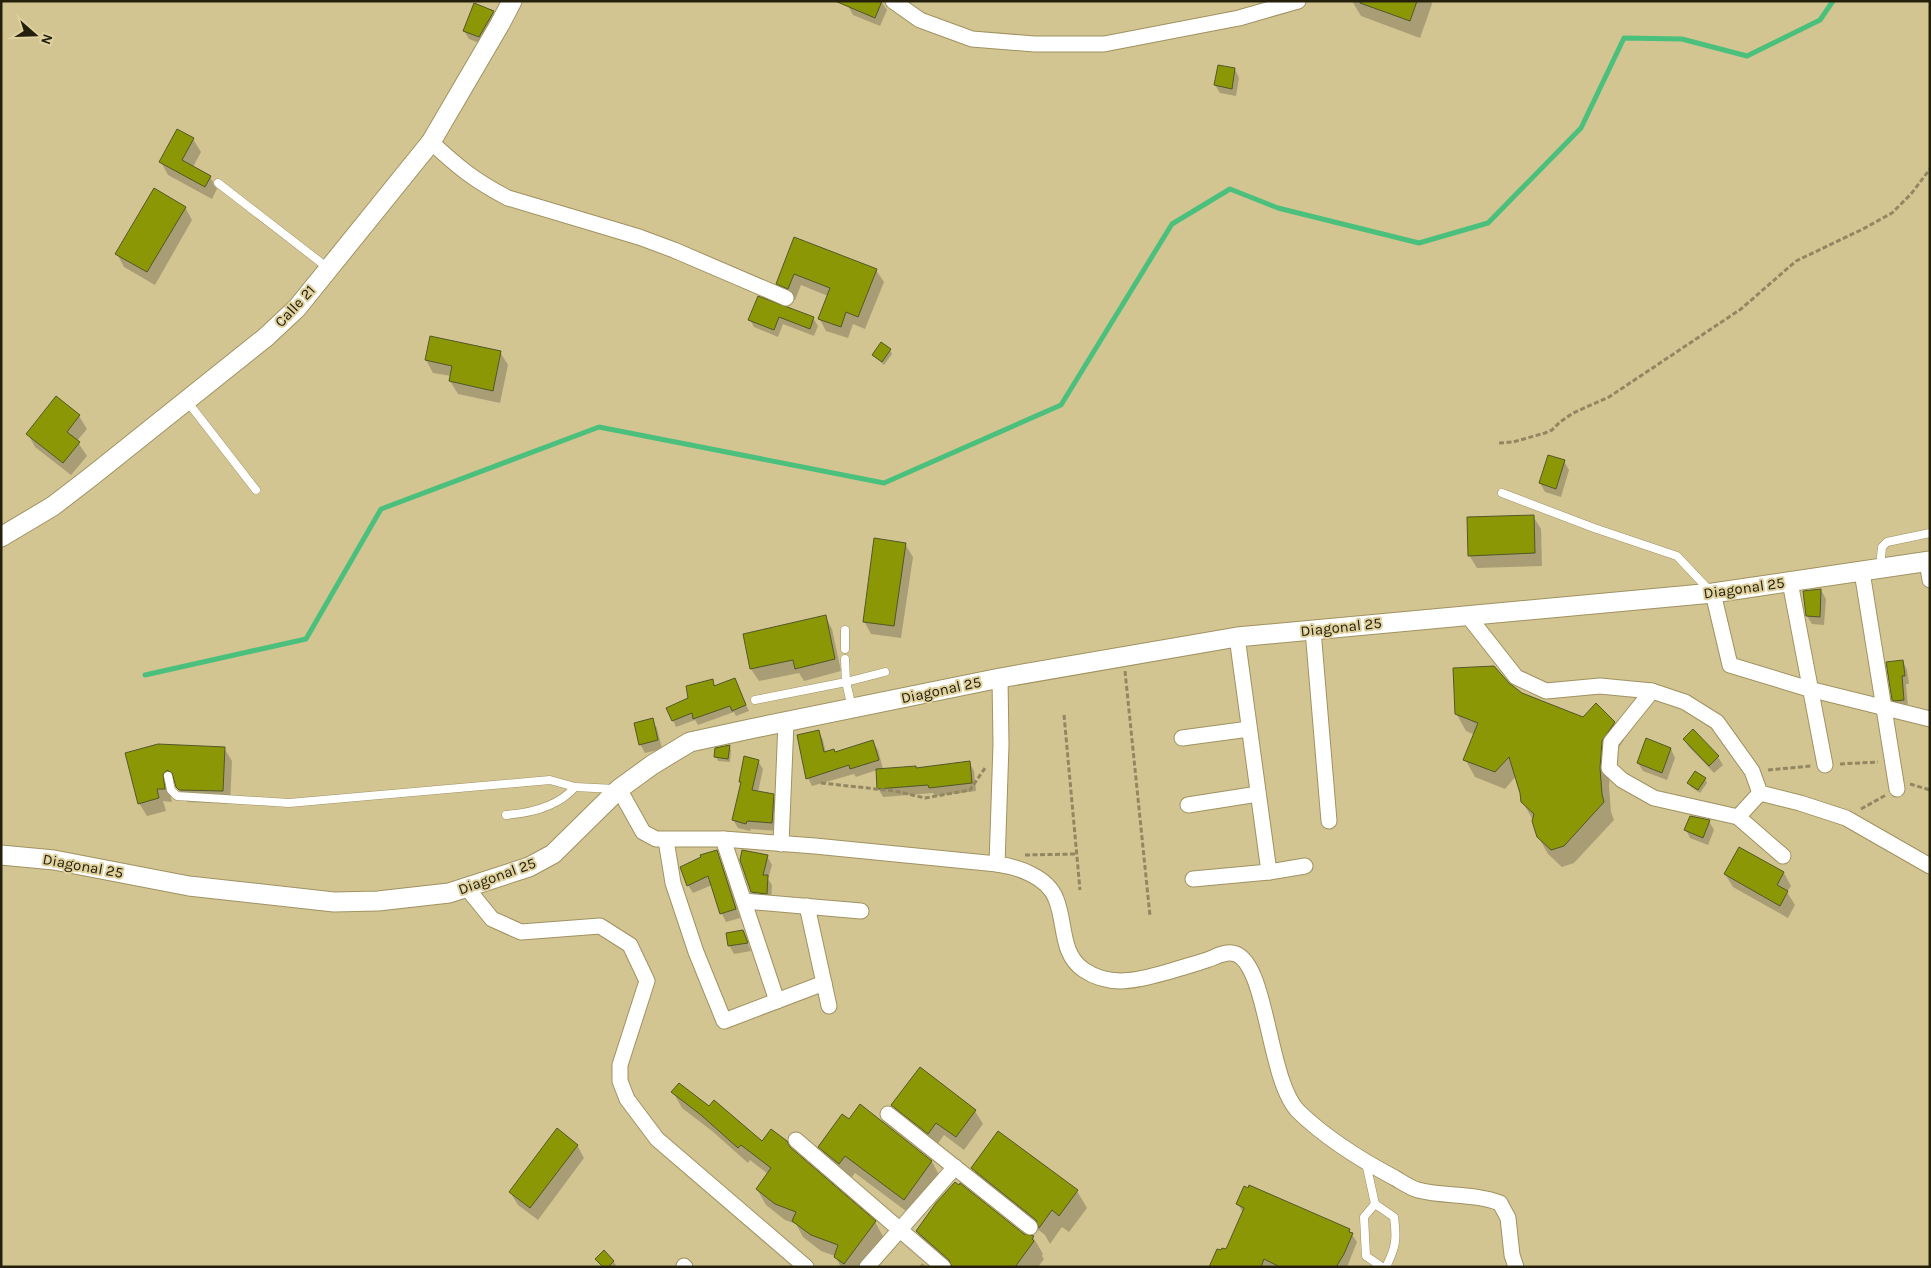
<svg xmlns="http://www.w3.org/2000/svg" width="1931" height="1268" viewBox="0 0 1931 1268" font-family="Karla,sans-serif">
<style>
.shadow{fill:#0003}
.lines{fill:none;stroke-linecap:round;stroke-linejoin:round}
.stream{stroke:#4bc07c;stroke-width:5}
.building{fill:#8c9706;stroke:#525728}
.service-casing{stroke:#a09261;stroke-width:9}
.minor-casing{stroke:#a09261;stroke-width:17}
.tertiary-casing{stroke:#a09261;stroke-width:21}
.path{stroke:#928760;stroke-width:3;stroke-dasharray:5 2.5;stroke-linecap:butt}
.service{stroke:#fff;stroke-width:8}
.minor{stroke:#fff;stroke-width:15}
.tertiary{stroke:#fff;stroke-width:19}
.labels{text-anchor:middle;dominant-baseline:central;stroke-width:4;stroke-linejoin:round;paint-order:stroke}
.street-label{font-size:15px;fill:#25200c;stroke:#e0d29f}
</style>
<rect width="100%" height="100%" fill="#d3c592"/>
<!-- shadow -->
<g class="shadow">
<path d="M881,1L887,10L880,26L853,15L848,6Z"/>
<path d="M1352,1H1431L1432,4L1420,38L1361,16Z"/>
<path d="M493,12L498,20L484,45L469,39L464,31Z"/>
<path d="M1235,69L1239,78L1236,96L1220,93L1215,85Z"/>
<path d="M178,131L193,139L201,152L193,167L210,177L217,189L212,199L168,175L161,162Z"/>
<path d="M185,207L192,220L155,285L124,267L117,254Z"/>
<path d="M795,238L876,270L884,282L865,329L853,324L848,338L826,331L819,318L828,296L801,285L795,300L785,296L777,283Z"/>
<path d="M759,298L813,318L818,326L814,336L783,324L778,337L754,327L750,320Z"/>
<path d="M890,350L892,354L884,365L873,355Z"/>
<path d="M500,352L508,365L500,403L458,394L450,381L451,376L433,373L426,360Z"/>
<path d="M79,416L87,429L77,441L87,456L71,475L35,447L28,434Z"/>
<path d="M1564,461L1569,470L1561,497L1545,492L1540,483Z"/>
<path d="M1533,516L1541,529L1542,566L1477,568L1469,555Z"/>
<path d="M905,544L913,557L901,638L871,634L864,621Z"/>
<path d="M1821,590L1826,599L1824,625L1812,624L1807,616Z"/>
<path d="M825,616L832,629L841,671L804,681L799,673L759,681L751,669L744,635Z"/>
<path d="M1903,661L1907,670L1909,684H1906L1908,708H1898L1893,700Z"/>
<path d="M735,679L749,711L736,716L734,712L698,725L695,720L676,727L668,709L690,699L712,681L716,687Z"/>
<path d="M1508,684L1521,694L1583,719L1614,722L1624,740L1611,759L1609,786L1611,812L1614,820L1574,863L1562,867L1548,854L1538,836L1533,820L1522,801L1516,776L1505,789L1475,777L1465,759L1475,735L1466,731L1456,713Z"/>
<path d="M652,720L657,728L662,749L645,753L640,744Z"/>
<path d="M819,732L823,740L826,753H835L873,742L878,750L883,769H916L969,762L974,771L976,791L935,796L933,793L883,797L878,788L877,770L856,777L854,774L812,786L808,778Z"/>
<path d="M1684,739L1718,757L1723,765L1714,773L1689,747Z"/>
<path d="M729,746L731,750L730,762L718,761L716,757Z"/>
<path d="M224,748L232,761L230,804L187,802L175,783L169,788L172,802L163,801L166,811L147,816L139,803L126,754Z"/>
<path d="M1671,749L1675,758L1667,780L1643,771L1638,763Z"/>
<path d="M758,761L763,769L758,792L773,795L778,804L777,831L751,829L750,831L738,828L733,820L742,784L740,781Z"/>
<path d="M1705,779L1707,783L1700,793L1691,787L1689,783Z"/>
<path d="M1709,821L1714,830L1708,845L1690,838L1686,830Z"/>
<path d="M1740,848L1784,873L1791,886L1787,892L1795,905L1788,918L1733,887L1725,874Z"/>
<path d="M716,851L721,860L740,918L726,922L722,914L712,885L693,893L688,885Z"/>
<path d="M767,856L772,865L768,879L772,885L771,901L757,900L752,892Z"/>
<path d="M743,931L751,951L734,954L729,945Z"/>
<path d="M920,1069L975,1111L983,1124L964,1150L944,1135L936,1146L900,1118L892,1105Z"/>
<path d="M673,1092L710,1107L762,1143L790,1149L875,1222L884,1238L862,1267H841L835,1256L821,1251L803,1237L796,1224L785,1220L766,1205L757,1189L768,1174L750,1160L748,1163L712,1131L682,1108Z"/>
<path d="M860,1106L932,1162L942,1180L914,1217L855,1173L849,1181L830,1164L820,1147L850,1120Z"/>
<path d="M577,1145L584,1158L538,1220L518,1205L510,1192Z"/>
<path d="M973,1168L1077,1191L1087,1208L1069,1232L1062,1227L1050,1244L1045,1235L983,1186Z"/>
<path d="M1238,1204L1349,1230L1357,1242L1347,1267H1210L1226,1251L1243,1213Z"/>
<path d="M917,1231L1033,1237L1043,1254L1042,1256L1044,1259L1038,1267H948L927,1248Z"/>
<path d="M613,1261L616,1265L614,1267H603Z"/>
<path d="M922,1263L927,1267H919Z"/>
</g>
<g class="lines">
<!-- stream -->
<path class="stream" d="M145,675L306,639L381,509L599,427L884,483L1061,405L1172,224L1230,189L1278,208L1419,243L1488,223L1581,128L1624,38L1682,39L1747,56L1820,20L1833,1"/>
</g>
<!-- building -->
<g class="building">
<path d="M835,1H882L875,18Z"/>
<path d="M1360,1H1417L1410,21L1360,3Z"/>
<path d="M474,3L494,11L479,37L463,31Z"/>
<path d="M1218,65L1235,68L1232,89L1214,85Z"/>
<path d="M177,129L194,138L182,160L211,176L205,187L159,162Z"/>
<path d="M154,188L186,207L147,272L115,254Z"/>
<path d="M794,237L877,269L858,317L846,312L841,327L818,319L830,288L794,274L788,289L776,284Z"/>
<path d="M758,296L814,317L810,329L779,317L774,330L748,320Z"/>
<path d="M430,336L501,351L493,391L449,381L452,366L425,360Z"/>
<path d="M881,342L891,349L882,362L872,355Z"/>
<path d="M56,396L80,415L67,432L80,442L63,463L26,434Z"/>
<path d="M1548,455L1565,460L1556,489L1539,483Z"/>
<path d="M1534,515L1535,553L1468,556L1467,517Z"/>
<path d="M874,538L906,543L894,626L863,622Z"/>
<path d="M1821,589L1820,617L1806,616L1803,591Z"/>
<path d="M826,615L835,659L795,669L793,660L750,669L743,634Z"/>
<path d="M1903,660L1905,676H1902L1904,700L1895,701L1892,700L1886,662Z"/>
<path d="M1494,666L1509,683L1522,693L1583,717L1596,703L1615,722L1602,741L1600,768L1602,794L1604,802L1564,846L1551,850L1537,837L1532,821L1534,814L1521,802L1520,793L1509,757L1495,772L1463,760L1478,723L1455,714L1453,668Z"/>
<path d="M735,678L746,705L732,711L730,706L693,719L692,713L672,721L666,708L688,698L686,686L713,679L714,686Z"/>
<path d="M653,718L658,740L639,745L634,723Z"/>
<path d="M1693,729L1719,756L1709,766L1683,739Z"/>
<path d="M819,730L824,752L834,749L835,752L873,740L879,760L850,769L849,765L806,779L797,735Z"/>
<path d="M1646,738L1671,748L1662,773L1637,763Z"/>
<path d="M158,744L225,747L223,791L179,790L176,787L172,773L167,770L163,775L165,789H157L159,798L138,804L125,753Z"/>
<path d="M730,745L728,759L714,757L715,748Z"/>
<path d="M744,756L759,760L752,790L774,794L772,823L747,821L746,824L732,820L741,782H739Z"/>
<path d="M970,761L972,783L929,788L928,785L877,789L876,769L916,766V768Z"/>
<path d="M1695,771L1706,778L1698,790L1687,783Z"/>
<path d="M1690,816L1710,820L1703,838L1684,830Z"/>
<path d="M1739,847L1784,872L1777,885L1788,891L1780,906L1724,874Z"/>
<path d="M717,850L736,909L720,914L708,876L687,886L680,867L701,857L700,855Z"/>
<path d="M742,850L768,855L763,875H768L767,894L751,892L740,860Z"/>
<path d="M743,930L748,943L728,946L726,933Z"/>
<path d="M920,1067L976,1110L956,1137L936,1123L928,1134L891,1105Z"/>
<path d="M679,1083L709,1106L714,1100L762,1141L771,1129L787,1141L790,1147L876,1221L844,1264L834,1257L838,1245L811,1235L792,1221L796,1212L775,1204L756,1189L771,1168L741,1145L738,1148L701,1115L671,1092Z"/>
<path d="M860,1104L932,1161L904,1200L845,1156L839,1164L818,1147L842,1114L849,1119Z"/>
<path d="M557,1128L578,1145L530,1208L509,1192Z"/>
<path d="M998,1131L1078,1190L1059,1216L1052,1210L1039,1228L1036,1220L971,1168Z"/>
<path d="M955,1182L959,1185L960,1183L1024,1234L1034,1236L1032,1239L1034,1241L1015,1267H952L949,1260L916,1231L936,1203Z"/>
<path d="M1249,1185L1350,1229L1349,1232L1353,1233L1344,1254L1336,1267H1280L1264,1259L1261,1267H1209L1217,1249L1221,1250L1222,1248L1226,1249L1244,1208L1236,1204L1244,1186L1248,1188Z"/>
<path d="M604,1250L614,1261L608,1267H603L595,1259Z"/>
</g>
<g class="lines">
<!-- service casing -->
<g class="service-casing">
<g id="service">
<path d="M218,183L328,268"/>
<path d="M187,401L256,490"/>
<path d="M1502,493L1594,528L1677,556L1711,592"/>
<path d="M1880,568L1882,547L1887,542L1930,533"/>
<path d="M845,630V649"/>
<path d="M755,700L846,682L845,659"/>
<path d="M852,708L846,682L885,672"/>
<path d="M168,776L171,790L177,796L289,803L550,780L575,787L615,789"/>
<path d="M506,815C531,813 558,807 575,787"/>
<path d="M1366,1163L1375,1204L1394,1217C1397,1239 1396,1247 1386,1267"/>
<path d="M1375,1204L1364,1217L1366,1256L1382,1267"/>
</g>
</g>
<!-- minor casing -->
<g class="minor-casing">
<g id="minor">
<path d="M893,1L920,20L972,39L1035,44H1104L1239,18L1298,1"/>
<path d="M431,142C458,167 475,181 508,198L639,237L674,250L786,298"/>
<path d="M1927,561L1930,580"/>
<path d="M1862,572L1897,789"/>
<path d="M1790,582L1825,765"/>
<path d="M1713,593L1730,665L1809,689L1930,719"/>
<path d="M1468,616L1516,677L1546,691L1600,686L1652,691L1685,702L1717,722L1752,771L1760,793L1800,803L1846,818L1930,866"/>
<path d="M1313,630L1329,821"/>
<path d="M1652,691L1611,742L1609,768L1622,780L1654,798L1738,817L1783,856"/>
<path d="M1182,738L1249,729"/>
<path d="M619,789L643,832L656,839H723L815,846L997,864C1018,867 1048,877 1056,899C1066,923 1060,954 1084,970C1112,989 1142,979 1171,971C1183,967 1195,964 1207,960C1216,957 1226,950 1236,954C1268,967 1268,1082 1299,1112C1327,1139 1361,1160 1395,1178C1402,1182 1410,1188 1418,1190C1445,1197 1474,1193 1500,1203L1508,1218L1512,1255L1516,1267"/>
<path d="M1188,805L1258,794"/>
<path d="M1738,817L1760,793"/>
<path d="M723,839L777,1001"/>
<path d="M666,840L673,883L696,952L724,1021L824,983"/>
<path d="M781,844L786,722"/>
<path d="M997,864L1001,745L1000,678"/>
<path d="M1269,872L1305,866"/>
<path d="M1193,879L1269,872L1237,637"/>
<path d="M466,887L492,919L521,932L600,926L630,945L647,981L620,1065V1081L627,1099L657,1139L806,1267"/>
<path d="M744,901L861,911"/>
<path d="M807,906L829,1006"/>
<path d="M888,1114L1030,1227"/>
<path d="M796,1140L943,1267"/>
<path d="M684,1266L685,1267"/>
<path d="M867,1267L955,1167"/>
</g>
</g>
<!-- tertiary casing -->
<g class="tertiary-casing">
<g id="tertiary">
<path d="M1,537L53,506L92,476L266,337L297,308L431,142L500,24L512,1"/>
<path d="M1,855L54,860L189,886L334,902L378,901L449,893L529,867L553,854L619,789L652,765L690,742L750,729L1000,678L1237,637L1713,593L1930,561"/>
</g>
</g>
<!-- path -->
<g class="path">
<path d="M1499,443L1513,442L1545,433L1552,430L1560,422L1573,413L1609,397L1741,309L1796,261L1863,229L1892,213L1911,194L1930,169"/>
<path d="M1125,671L1150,916"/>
<path d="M1064,715L1080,890"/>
<path d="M1840,764L1878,762"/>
<path d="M1768,770L1811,766"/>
<path d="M821,783L895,791L925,798L970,790L985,768"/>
<path d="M1910,784L1930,790"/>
<path d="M1861,809L1886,795"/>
<path d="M1025,855L1076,854"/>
</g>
<!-- service -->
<use href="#service" class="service"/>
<!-- minor -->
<use href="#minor" class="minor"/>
<!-- tertiary -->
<use href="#tertiary" class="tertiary"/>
</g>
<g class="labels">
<!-- street labels -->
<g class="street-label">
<text transform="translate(295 306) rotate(-47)">Calle 21</text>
<text transform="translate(1744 588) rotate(-8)">Diagonal 25</text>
<text transform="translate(1341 627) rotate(-6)">Diagonal 25</text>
<text transform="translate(941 690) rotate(-12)">Diagonal 25</text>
<text transform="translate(83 866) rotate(10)">Diagonal 25</text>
<text transform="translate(497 876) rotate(-20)">Diagonal 25</text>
</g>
</g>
<!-- border -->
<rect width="1931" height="1268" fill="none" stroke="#25200c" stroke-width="5"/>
<!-- north arrow -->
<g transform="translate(35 35) rotate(110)" stroke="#e0d29f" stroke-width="4" paint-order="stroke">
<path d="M0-4L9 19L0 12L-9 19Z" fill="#25200c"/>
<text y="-8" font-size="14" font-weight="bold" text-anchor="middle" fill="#25200c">N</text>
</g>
</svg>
